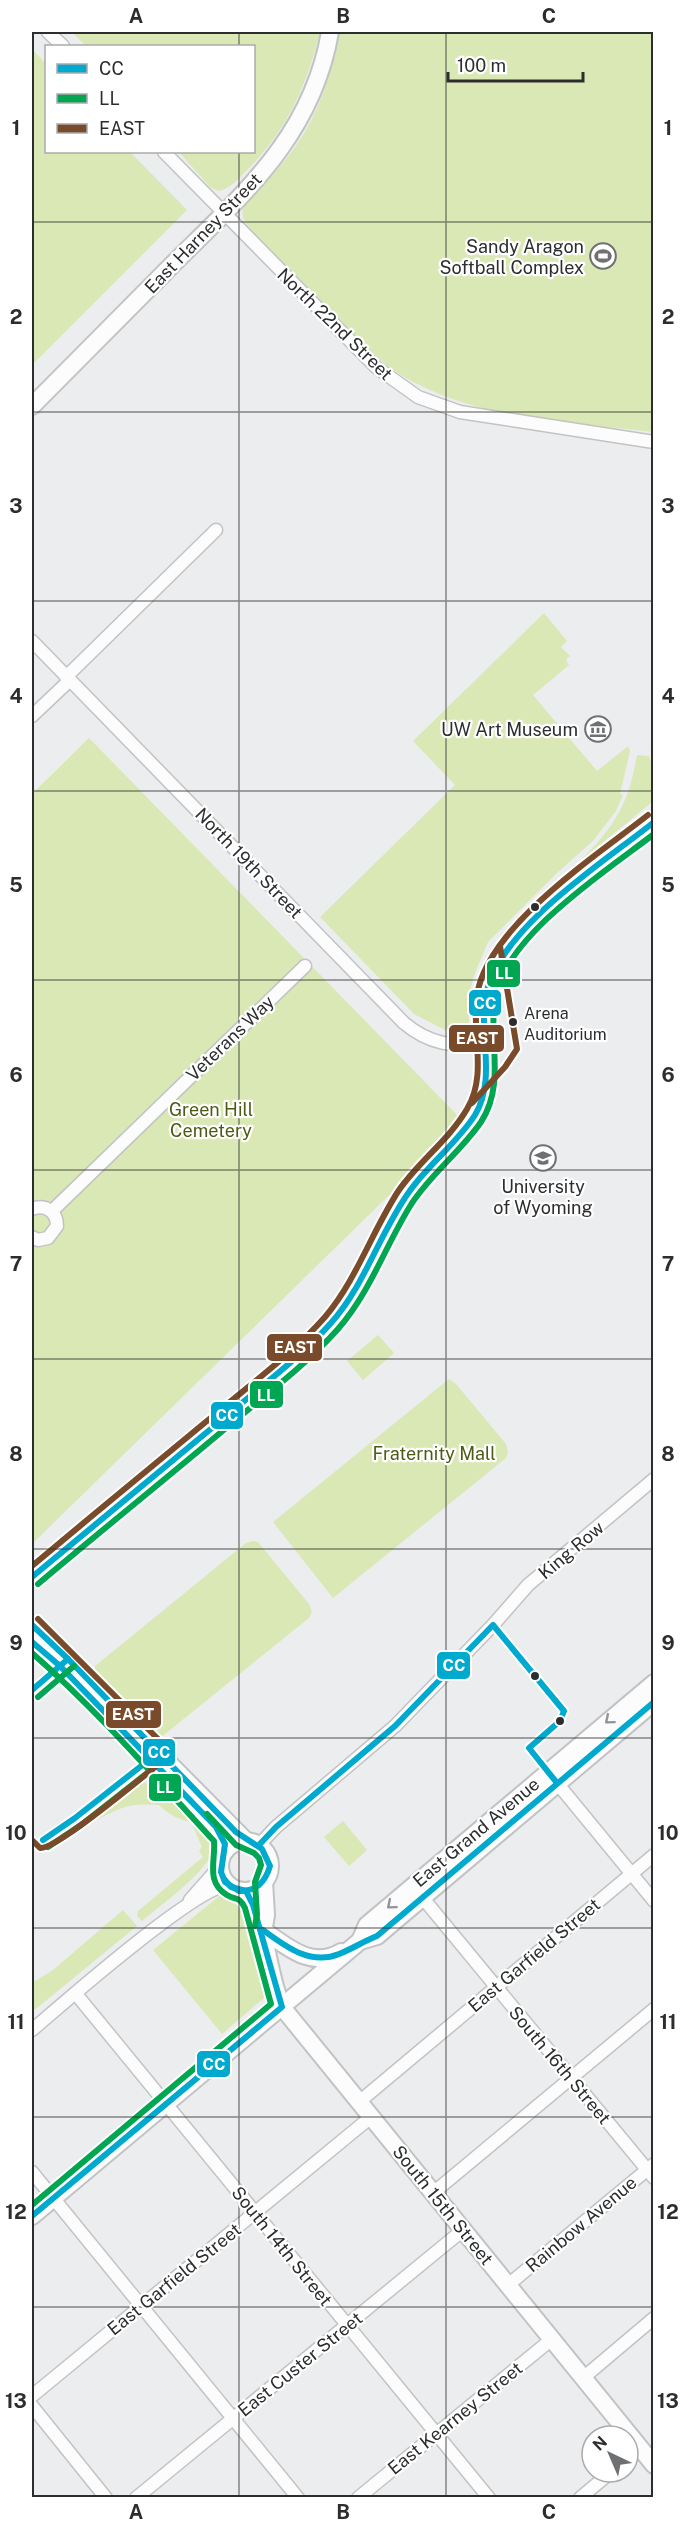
<svg xmlns="http://www.w3.org/2000/svg" width="685" height="2529" viewBox="0 0 685 2529" font-family="'Public Sans',sans-serif">
<style>
.green{fill:#dae8b5}
.lines{fill:none;stroke-linecap:round;stroke-linejoin:round}
.minor-casing{stroke:#c2c3c4;stroke-width:15}
.major-casing{stroke:#c2c3c4;stroke-width:20}
.minor{stroke:#fcfcfd;stroke-width:12}
.major{stroke:#fcfcfd;stroke-width:16}
.bus-1-casing{stroke:#fff;stroke-width:10}
.bus-2-casing{stroke:#fff;stroke-width:10}
.bus-3-casing{stroke:#fff;stroke-width:10}
.bus-1{stroke:#00a9ce;stroke-width:6}
.bus-2{stroke:#00a651;stroke-width:6}
.bus-3{stroke:#7a4b2a;stroke-width:6}
.oneway{stroke:#949496}
.grid{fill:none;stroke:#2c2d2e;stroke-width:1.5;stroke-opacity:0.55}
.bus-dot{fill:#2c2d2e;stroke:#fff;stroke-width:2}
.labels{text-anchor:middle;dominant-baseline:central;stroke-width:4.5;stroke-linejoin:round;paint-order:stroke}
.bus-label{font-size:16px;fill:#2c2d2e;stroke:#fff;text-anchor:start}
.street-label{font-size:18px;fill:#2c2d2e;stroke:#fff}
.poi-label{font-size:18px;fill:#2c2d2e;stroke:#fff;text-anchor:end}
.park-label{font-size:18px;fill:#4d5c15;stroke:#fff}
.line-badge{stroke:#fff;stroke-width:2}
.badge-label{font-size:16px;text-anchor:middle;font-weight:bold;fill:#fff}
.neatline{fill:none;stroke:#2c2d2e;stroke-width:2}
.grid-label{font-size:20px;text-anchor:middle;font-weight:bold;fill:#2c2d2e}
</style>
<rect width="100%" height="100%" fill="#ecedef"/>
<!-- green -->
<g class="green">
<path d="M72,32H320C307,85 287,130 248,169C239,178 232,188 219,191L210,187L179,152H254V46H86Z"/>
<path d="M339,32H653V432C570,422 475,420 401,375C379,362 361,341 343,323C313,293 283,262 253,232C246,223 239,217 244,206C258,188 275,172 290,154C317,119 332,75 339,32Z"/>
<path d="M32,49L46,64V152H130L187,210L32,365Z"/>
<path d="M544,613L567,641L561,647L570,656L566,660L569,665L533,695L597,771L628,746L630,751L620,794L623,795L616,811L593,841L558,872L488,942L473,978L469,999V1030H445L414,1014L320,917L455,785L413,741Z"/>
<path d="M89,738L464,1122L32,1544V794Z"/>
<path d="M637,755L649,756L653,768V801L576,865C613,828 628,808 637,755Z"/>
<path d="M378,1335L394,1353L363,1380L347,1361Z"/>
<path d="M449,1379L456,1384L506,1444L508,1452L506,1458L333,1598L273,1522Z"/>
<path d="M253,1541L258,1542L309,1604L312,1612L309,1618L160,1738L95,1673V1666L246,1543Z"/>
<path d="M139,1782L165,1785C175,1796 211,1830 214,1841C220,1864 158,1907 142,1921L137,1916L138,1911L203,1857L199,1851L202,1847L191,1822C179,1820 168,1814 159,1805C128,1803 122,1807 95,1821Z"/>
<path d="M343,1821L367,1850L349,1866L324,1837Z"/>
<path d="M231,1891L238,1894L247,1908L265,1997L222,2034L153,1950L223,1893Z"/>
<path d="M123,1910L137,1926L32,2012V1983L53,1970Z"/>
</g>
<g class="lines">
<!-- minor casing -->
<g class="minor-casing">
<g id="minor">
<path d="M48,32L63,46"/>
<path d="M164,152L376,367L418,397L460,412L654,442"/>
<path d="M32,641L404,1023C429,1044 454,1048 486,1043"/>
<path d="M66,677L216,530"/>
<path d="M32,716L70,680"/>
<path d="M32,1209C45,1204 57,1211 57,1226L48,1238L38,1240L32,1237"/>
<path d="M52,1211L305,966"/>
<path d="M32,1577C92,1527 152,1477 212,1428C252,1394 295,1362 331,1323C364,1286 379,1237 406,1196C426,1166 455,1144 475,1114C496,1083 480,1030 486,994C497,931 605,863 654,822"/>
<path d="M557,1783L654,1901"/>
<path d="M259,1845L276,1827L395,1726L493,1625L528,1585L654,1479"/>
<path d="M422,1897L654,2178"/>
<path d="M190,1900L220,1866"/>
<path d="M76,1994L489,2498"/>
<path d="M32,2030C65,2002 195,1887 228,1885"/>
<path d="M359,2102L654,1855"/>
<path d="M32,2172L298,2498"/>
<path d="M433,2193L654,2009"/>
<path d="M508,2285L654,2164"/>
<path d="M583,2378L654,2318"/>
<path d="M32,2396L371,2117"/>
<path d="M32,2406L106,2498"/>
<path d="M628,2458L640,2448"/>
<path d="M136,2498L463,2230"/>
<path d="M358,2498L552,2339"/>
<path d="M580,2498L611,2472"/>
</g>
</g>
<!-- major casing -->
<g class="major-casing">
<g id="major">
<path d="M32,406C78,360 124,313 170,267C242,195 312,137 330,32"/>
<path d="M32,1625L246,1841"/>
<path d="M204,1815L223,1837L225,1851"/>
<circle cx="245" cy="1866" r="25"/>
<path d="M246,1891C268,1926 266,1970 282,2007L654,2465"/>
<path d="M264,1927L266,1915L264,1882"/>
<path d="M263,1930C286,1946 312,1970 341,1952"/>
<path d="M360,1941L367,1925L654,1683"/>
<path d="M32,2216L360,1941L377,1936L654,1702"/>
</g>
</g>
<!-- minor -->
<use href="#minor" class="minor"/>
<!-- major -->
<use href="#major" class="major"/>
<!-- bus-1 casing -->
<g class="bus-1-casing">
<g id="bus-1">
<path d="M32,1577C96,1524 160,1471 224,1418C260,1387 299,1359 331,1323C365,1285 379,1234 409,1192C428,1165 457,1143 475,1115C497,1078 478,1034 486,995C499,928 603,863 654,822"/>
<path d="M32,1625L68,1659L236,1832L262,1849L270,1866C265,1883 256,1891 239,1891L225,1882L221,1872L225,1844L216,1827L60,1666L32,1642"/>
<path d="M32,1690L68,1659"/>
<path d="M43,1840L75,1818L159,1752"/>
<path d="M259,1845L276,1827L395,1726L493,1625L564,1711L560,1721L529,1748L557,1783"/>
<path d="M263,1930C285,1946 310,1966 339,1954C352,1949 364,1941 377,1936L654,1702"/>
<path d="M32,2216L282,2007L253,1905L246,1891L231,1887L224,1879"/>
</g>
</g>
<!-- bus-2 casing -->
<g class="bus-2-casing">
<g id="bus-2">
<path d="M38,1584C102,1530 168,1477 232,1423C268,1393 307,1364 338,1329C371,1291 386,1244 412,1203C432,1173 461,1151 481,1122C506,1084 488,1039 495,998C505,936 606,871 654,834"/>
<path d="M32,1653C97,1710 155,1777 214,1841C216,1860 205,1882 227,1895C237,1901 239,1896 245,1908L271,2004L32,2205"/>
<path d="M38,1697L74,1666"/>
<path d="M207,1814L236,1845L254,1853L259,1858L261,1865L255,1882L257,1915L255,1926"/>
<path d="M48,1847L81,1825L165,1759"/>
</g>
</g>
<!-- bus-3 casing -->
<g class="bus-3-casing">
<g id="bus-3">
<path d="M472,1103L505,1067L517,1049L500,946"/>
<path d="M32,1566C94,1514 156,1463 219,1411C255,1381 294,1352 325,1317C357,1279 372,1231 399,1190C419,1161 449,1140 467,1109C488,1075 471,1032 477,995C488,926 596,856 648,815"/>
<path d="M32,1840L40,1848C56,1850 146,1774 165,1759L168,1752L165,1746L38,1619"/>
</g>
</g>
<!-- bus-1 -->
<use href="#bus-1" class="bus-1"/>
<!-- bus-2 -->
<use href="#bus-2" class="bus-2"/>
<!-- bus-3 -->
<use href="#bus-3" class="bus-3"/>
</g>
<!-- one-way arrows -->
<defs><path id="oneway-chevron" d="M-2-3.5L2.5 0L-2 3.5" fill="none" stroke-width="1.6" stroke-linecap="round" stroke-linejoin="round" transform="scale(1.5)"/></defs>
<g class="oneway">
<use href="#oneway-chevron" transform="translate(609 1720) rotate(140)"/>
<use href="#oneway-chevron" transform="translate(391 1905) rotate(140)"/>
</g>
<!-- grid -->
<path class="grid" d="M239,32V46M446,32V2498M239,152V2498M32,222H654M32,412H654M32,601H654M32,791H654M32,980H654M32,1170H654M32,1359H654M32,1549H654M32,1738H654M32,1928H654M32,2117H654M32,2307H654"/>
<!-- icons -->
<defs>
<g id="stadium-ring" transform="scale(1.35)"><circle r="9.5" fill="#fff" stroke="#6f7072" stroke-width="1.5"/><path d="M0-5a6.5 5 0 1 0 0 10a6.5 5 0 1 0 0-10ZM-3.5-1.8h7v3.6h-7Z" fill="#6f7072"/></g>
<g id="museum-ring" transform="scale(1.35)"><circle r="9.5" fill="#fff" stroke="#6f7072" stroke-width="1.5"/><path d="M0-6L6-3V-2H-6V-3ZM-5-1h2V3h-2ZM-1-1h2V3h-2ZM3-1h2V3H3ZM-6 4H6V6H-6Z" fill="#6f7072"/></g>
<g id="university-ring" transform="scale(1.35)"><circle r="9.5" fill="#fff" stroke="#6f7072" stroke-width="1.5"/><path d="M0-5L7-2L0 1L-7-2ZM-4 1L0 2.5L4 1V4Q0 6-4 4Z" fill="#6f7072"/></g>
</defs>
<g fill-rule="evenodd">
<use href="#stadium-ring" x="603" y="256"/>
<use href="#museum-ring" x="598" y="729"/>
<use href="#university-ring" x="543" y="1158"/>
</g>
<!-- markers -->
<g class="bus-dot">
<circle cx="535" cy="907" r="5"/>
<circle cx="513" cy="1022" r="5"/>
<circle cx="535" cy="1676" r="5"/>
<circle cx="560" cy="1721" r="5"/>
</g>
<g class="labels">
<!-- bus labels -->
<g class="bus-label">
<text x="524" y="1013">Arena<tspan x="524" dy="21">Auditorium</tspan></text>
</g>
<!-- street labels -->
<g class="street-label">
<text transform="translate(203 233) rotate(-46)">East Harney Street</text>
<text transform="translate(335 324) rotate(44)">North 22nd Street</text>
<text transform="translate(249 863) rotate(46)">North 19th Street</text>
<text transform="translate(230 1038) rotate(-44)">Veterans Way</text>
<text transform="translate(571 1550) rotate(-40)">King Row</text>
<text transform="translate(476 1832) rotate(-40)">East Grand Avenue</text>
<text transform="translate(534 1955) rotate(-40)">East Garfield Street</text>
<text transform="translate(560 2065) rotate(50)">South 16th Street</text>
<text transform="translate(443 2205) rotate(51)">South 15th Street</text>
<text transform="translate(581 2224) rotate(-40)">Rainbow Avenue</text>
<text transform="translate(282 2246) rotate(51)">South 14th Street</text>
<text transform="translate(174 2279) rotate(-39)">East Garfield Street</text>
<text transform="translate(300 2364) rotate(-39)">East Custer Street</text>
<text transform="translate(455 2418) rotate(-39)">East Kearney Street</text>
</g>
<!-- poi labels -->
<g class="poi-label">
<text x="584" y="246">Sandy Aragon<tspan x="584" dy="21">Softball Complex</tspan></text>
<text x="578" y="729">UW Art Museum</text>
<text x="543" y="1186" text-anchor="middle">University<tspan x="543" dy="21">of Wyoming</tspan></text>
</g>
<!-- park labels -->
<g class="park-label">
<text x="211" y="1109">Green Hill<tspan x="211" dy="21">Cemetery</tspan></text>
<text x="434" y="1453">Fraternity Mall</text>
</g>
</g>
<g class="line-badge">
<rect x="486" y="959" width="35" height="29" rx="6" fill="#00a651"/>
<rect x="468" y="989" width="34" height="28" rx="6" fill="#00a9ce"/>
<rect x="448" y="1024" width="57" height="29" rx="6" fill="#7a4b2a"/>
<rect x="266" y="1333" width="57" height="29" rx="6" fill="#7a4b2a"/>
<rect x="249" y="1380" width="35" height="29" rx="6" fill="#00a651"/>
<rect x="210" y="1401" width="34" height="29" rx="6" fill="#00a9ce"/>
<rect x="436" y="1651" width="35" height="29" rx="6" fill="#00a9ce"/>
<rect x="105" y="1700" width="57" height="29" rx="6" fill="#7a4b2a"/>
<rect x="142" y="1738" width="34" height="29" rx="6" fill="#00a9ce"/>
<rect x="148" y="1773" width="34" height="29" rx="6" fill="#00a651"/>
<rect x="196" y="2050" width="35" height="28" rx="6" fill="#00a9ce"/>
</g>
<g class="badge-label">
<text x="504" y="979">LL</text>
<text x="485" y="1009">CC</text>
<text x="477" y="1044">EAST</text>
<text x="295" y="1353">EAST</text>
<text x="266" y="1401">LL</text>
<text x="227" y="1421">CC</text>
<text x="454" y="1671">CC</text>
<text x="133" y="1720">EAST</text>
<text x="159" y="1758">CC</text>
<text x="165" y="1793">LL</text>
<text x="214" y="2070">CC</text>
</g>
<!-- border -->
<rect width="685" height="2529" fill="none" stroke="#ffffff" stroke-width="66"/>
<!-- legend -->
<rect x="45" y="45" width="210" height="108" fill="#ffffff" stroke="#ababab" stroke-width="1.5"/>
<rect x="57" y="64" width="30" height="9" fill="#00a9ce" stroke="#ababab" stroke-width="1.5"/>
<text x="99" y="75" font-size="18" fill="#2c2d2e">CC</text>
<rect x="57" y="94" width="30" height="9" fill="#00a651" stroke="#ababab" stroke-width="1.5"/>
<text x="99" y="105" font-size="18" fill="#2c2d2e">LL</text>
<rect x="57" y="124" width="30" height="9" fill="#7a4b2a" stroke="#ababab" stroke-width="1.5"/>
<text x="99" y="135" font-size="18" fill="#2c2d2e">EAST</text>
<!-- north arrow -->
<g transform="translate(610 2454) rotate(316)"><circle r="28" fill="#ffffff" stroke="#ababab" stroke-width="1.5"/>
<path d="M0-4.5L10 22L0 15L-10 22Z" fill="#6f7072"/>
<text y="-9" font-size="16" font-weight="bold" text-anchor="middle" fill="#2c2d2e">N</text>
</g>
<!-- scale -->
<path d="M448 72v9h135v-9" fill="none" stroke="#2c2d2e" stroke-width="3"/>
<text x="457" y="72" font-size="18" fill="#2c2d2e" stroke="#ffffff" stroke-width="4.5" paint-order="stroke">100 m</text>
<rect x="33" y="33" width="619" height="2463" class="neatline"/>
<g class="grid-label">
<text x="136" y="23">A</text>
<text x="343" y="23">B</text>
<text x="549" y="23">C</text>
<text x="16" y="135">1</text>
<text x="668" y="135">1</text>
<text x="16" y="324">2</text>
<text x="668" y="324">2</text>
<text x="16" y="513">3</text>
<text x="668" y="513">3</text>
<text x="16" y="703">4</text>
<text x="668" y="703">4</text>
<text x="16" y="892">5</text>
<text x="668" y="892">5</text>
<text x="16" y="1082">6</text>
<text x="668" y="1082">6</text>
<text x="16" y="1271">7</text>
<text x="668" y="1271">7</text>
<text x="16" y="1461">8</text>
<text x="668" y="1461">8</text>
<text x="16" y="1650">9</text>
<text x="668" y="1650">9</text>
<text x="16" y="1840">10</text>
<text x="668" y="1840">10</text>
<text x="16" y="2029">11</text>
<text x="668" y="2029">11</text>
<text x="16" y="2219">12</text>
<text x="668" y="2219">12</text>
<text x="16" y="2408">13</text>
<text x="668" y="2408">13</text>
<text x="136" y="2519">A</text>
<text x="343" y="2519">B</text>
<text x="549" y="2519">C</text>
</g>
</svg>
